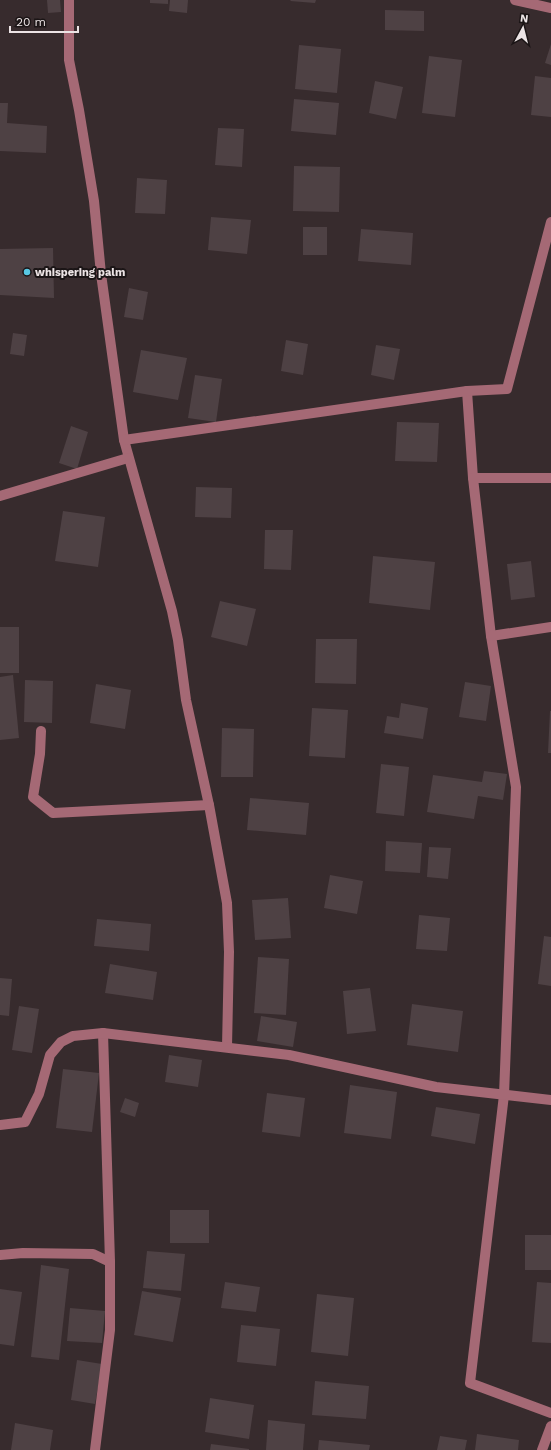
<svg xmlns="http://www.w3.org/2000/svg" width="551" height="1450" viewBox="0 0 551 1450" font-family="'Work Sans',sans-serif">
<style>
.building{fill:#4e4144}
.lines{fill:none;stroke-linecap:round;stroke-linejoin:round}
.minor{stroke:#a56975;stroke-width:10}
.poi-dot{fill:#58c8e4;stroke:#1b1516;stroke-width:1.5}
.labels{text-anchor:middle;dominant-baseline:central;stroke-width:4;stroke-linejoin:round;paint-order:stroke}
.poi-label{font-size:11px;font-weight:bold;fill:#ece4e5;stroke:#1b1516;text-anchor:start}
</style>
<rect width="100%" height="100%" fill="#372b2d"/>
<!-- building -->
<g class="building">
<path d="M47,0H60L61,12L48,13Z"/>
<path d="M150,0H168V4L150,3Z"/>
<path d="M170,0H188L187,13L169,11Z"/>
<path d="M291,0H316L315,3L290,1Z"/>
<path d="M385,10L424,11V31L385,30Z"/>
<path d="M551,44V65L545,63Z"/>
<path d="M299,45L341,49L337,93L295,89Z"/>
<path d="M429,56L462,60L455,117L422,113Z"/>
<path d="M535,76L551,78V117L531,115Z"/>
<path d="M375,81L403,87L396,119L369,113Z"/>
<path d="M294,99L339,103L336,135L291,131Z"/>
<path d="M0,103H8L7,123L47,126L46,153L0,151Z"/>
<path d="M218,128L244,129L242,167L215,165Z"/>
<path d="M294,166L340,167L339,212L293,211Z"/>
<path d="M137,178L167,180L165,214L135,213Z"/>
<path d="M211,217L251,220L247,254L208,250Z"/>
<rect x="303" y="227" width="24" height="28"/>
<path d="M361,229L413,233L411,265L358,261Z"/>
<path d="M53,248L54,298L0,295V249Z"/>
<path d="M129,288L148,292L143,320L124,317Z"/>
<path d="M13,333L27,335L24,356L10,354Z"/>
<path d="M286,340L308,344L303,375L281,371Z"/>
<path d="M376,345L400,349L394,380L371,375Z"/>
<path d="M141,350L187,358L178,400L133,392Z"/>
<path d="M195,375L222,379L216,422L188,418Z"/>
<path d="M397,422L439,423L437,462L395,461Z"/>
<path d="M71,426L88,432L77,469L59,463Z"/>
<path d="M196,487L232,488L231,518L195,517Z"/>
<path d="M63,511L105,517L98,567L55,561Z"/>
<path d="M265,530H293L291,570L264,569Z"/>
<path d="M373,556L435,562L430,610L369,603Z"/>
<path d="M531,561L535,597L511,600L507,564Z"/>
<path d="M220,601L256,609L247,646L211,637Z"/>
<rect x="0" y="627" width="19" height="46"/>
<path d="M316,639H357L356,684L315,683Z"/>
<path d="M13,675L19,738L0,740V677Z"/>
<path d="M25,680L53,681L52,723L24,722Z"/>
<path d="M465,682L491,686L486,721L459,717Z"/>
<path d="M96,684L131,690L125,729L90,723Z"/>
<path d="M401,703L428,708L423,739L384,733L387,716L399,718Z"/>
<path d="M312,708L348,710L345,758L309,756Z"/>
<path d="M550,711H551V753H548Z"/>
<path d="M222,728L254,729L253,777H221Z"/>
<path d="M381,764L409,767L404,816L376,813Z"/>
<path d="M484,771L507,774L503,800L478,796L474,819L427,812L433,775L482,782Z"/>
<path d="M250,798L309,803L306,835L247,830Z"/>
<path d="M386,841L422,843L420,873L385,871Z"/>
<path d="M429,847L451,848L448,879L427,877Z"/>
<path d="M330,875L363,881L357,914L324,908Z"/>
<path d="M288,898L291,938L255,940L252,900Z"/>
<path d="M419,915L450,918L447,951L416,949Z"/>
<path d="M97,919L151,924L149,951L94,946Z"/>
<path d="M544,936L551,937V986L538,984Z"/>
<path d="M258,957L289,959L286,1015L254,1013Z"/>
<path d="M110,964L157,972L153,1000L105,993Z"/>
<path d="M0,978L12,979L9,1016L0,1015Z"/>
<path d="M370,988L376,1031L347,1034L343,991Z"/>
<path d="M412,1004L463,1011L458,1052L407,1045Z"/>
<path d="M19,1006L39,1009L32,1053L12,1050Z"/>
<path d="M261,1016L297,1022L293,1047L257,1041Z"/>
<path d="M169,1055L202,1060L198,1087L165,1082Z"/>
<path d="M63,1069L99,1073L92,1132L56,1128Z"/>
<path d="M350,1085L397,1092L391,1139L344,1133Z"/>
<path d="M267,1093L305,1098L300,1137L262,1132Z"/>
<path d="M125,1098L139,1103L135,1117L120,1112Z"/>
<path d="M436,1107L480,1114L475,1144L431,1136Z"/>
<rect x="170" y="1210" width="39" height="33"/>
<rect x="525" y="1235" width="26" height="35"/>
<path d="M147,1251L185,1254L181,1291L143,1288Z"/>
<path d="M41,1265L69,1269L59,1360L31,1357Z"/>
<path d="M225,1282L260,1287L256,1312L221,1308Z"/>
<path d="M537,1282L551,1283V1343L532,1342Z"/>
<path d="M0,1289L22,1292L14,1346L0,1344Z"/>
<path d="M142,1291L181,1298L173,1342L134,1335Z"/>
<path d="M317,1294L354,1298L348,1356L311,1352Z"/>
<path d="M70,1308L105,1311L102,1343L67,1341Z"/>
<path d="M241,1325L280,1329L276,1366L237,1362Z"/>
<path d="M77,1360L102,1364L95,1404L71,1400Z"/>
<path d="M315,1381L369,1386L366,1419L312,1415Z"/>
<path d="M210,1398L254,1405L249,1439L205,1432Z"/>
<path d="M268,1420L305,1424L303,1450H266Z"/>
<path d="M15,1423L53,1430L50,1450H11Z"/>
<path d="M477,1434L519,1440L518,1450H475Z"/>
<path d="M440,1436L467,1440L465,1450H437Z"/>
<path d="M319,1440L370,1445L369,1450H318Z"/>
<path d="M211,1444L249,1449V1450H210Z"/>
</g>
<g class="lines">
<!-- minor -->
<g class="minor">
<path d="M69,0V60L79,110L94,201L101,274L124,440L172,611L178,640L186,700L209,805L227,903L229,952L227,1047"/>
<path d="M515,0L551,8"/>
<path d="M467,391L473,478"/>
<path d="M124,440L467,391L507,389L551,222"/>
<path d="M551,478H473L491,636L516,787L504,1095L470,1383L551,1413"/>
<path d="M0,496L128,458"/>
<path d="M491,636L551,627"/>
<path d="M41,731L40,754L33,797L53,813L209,805"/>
<path d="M103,1033L110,1262"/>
<path d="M0,1125L25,1122L39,1094L50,1055L61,1042L73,1036L103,1033L289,1055L436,1087L551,1100"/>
<path d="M0,1255L23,1253L93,1254L110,1262V1330L95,1450"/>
<path d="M542,1450L551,1426"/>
</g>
</g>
<!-- markers -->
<circle class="poi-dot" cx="27" cy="272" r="4"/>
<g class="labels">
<!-- poi labels -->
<g class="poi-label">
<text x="35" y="272">whispering palm</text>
</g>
</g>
<!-- north arrow -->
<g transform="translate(523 28) rotate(7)" stroke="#1b1516" stroke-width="3" paint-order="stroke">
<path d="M0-3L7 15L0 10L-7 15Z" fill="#ece4e5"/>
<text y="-6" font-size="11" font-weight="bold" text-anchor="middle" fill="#ece4e5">N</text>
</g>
<!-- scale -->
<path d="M10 26v6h68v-6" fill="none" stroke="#ece4e5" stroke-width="2"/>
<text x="16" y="26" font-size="12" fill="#ece4e5" stroke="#1b1516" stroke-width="3" paint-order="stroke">20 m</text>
</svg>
